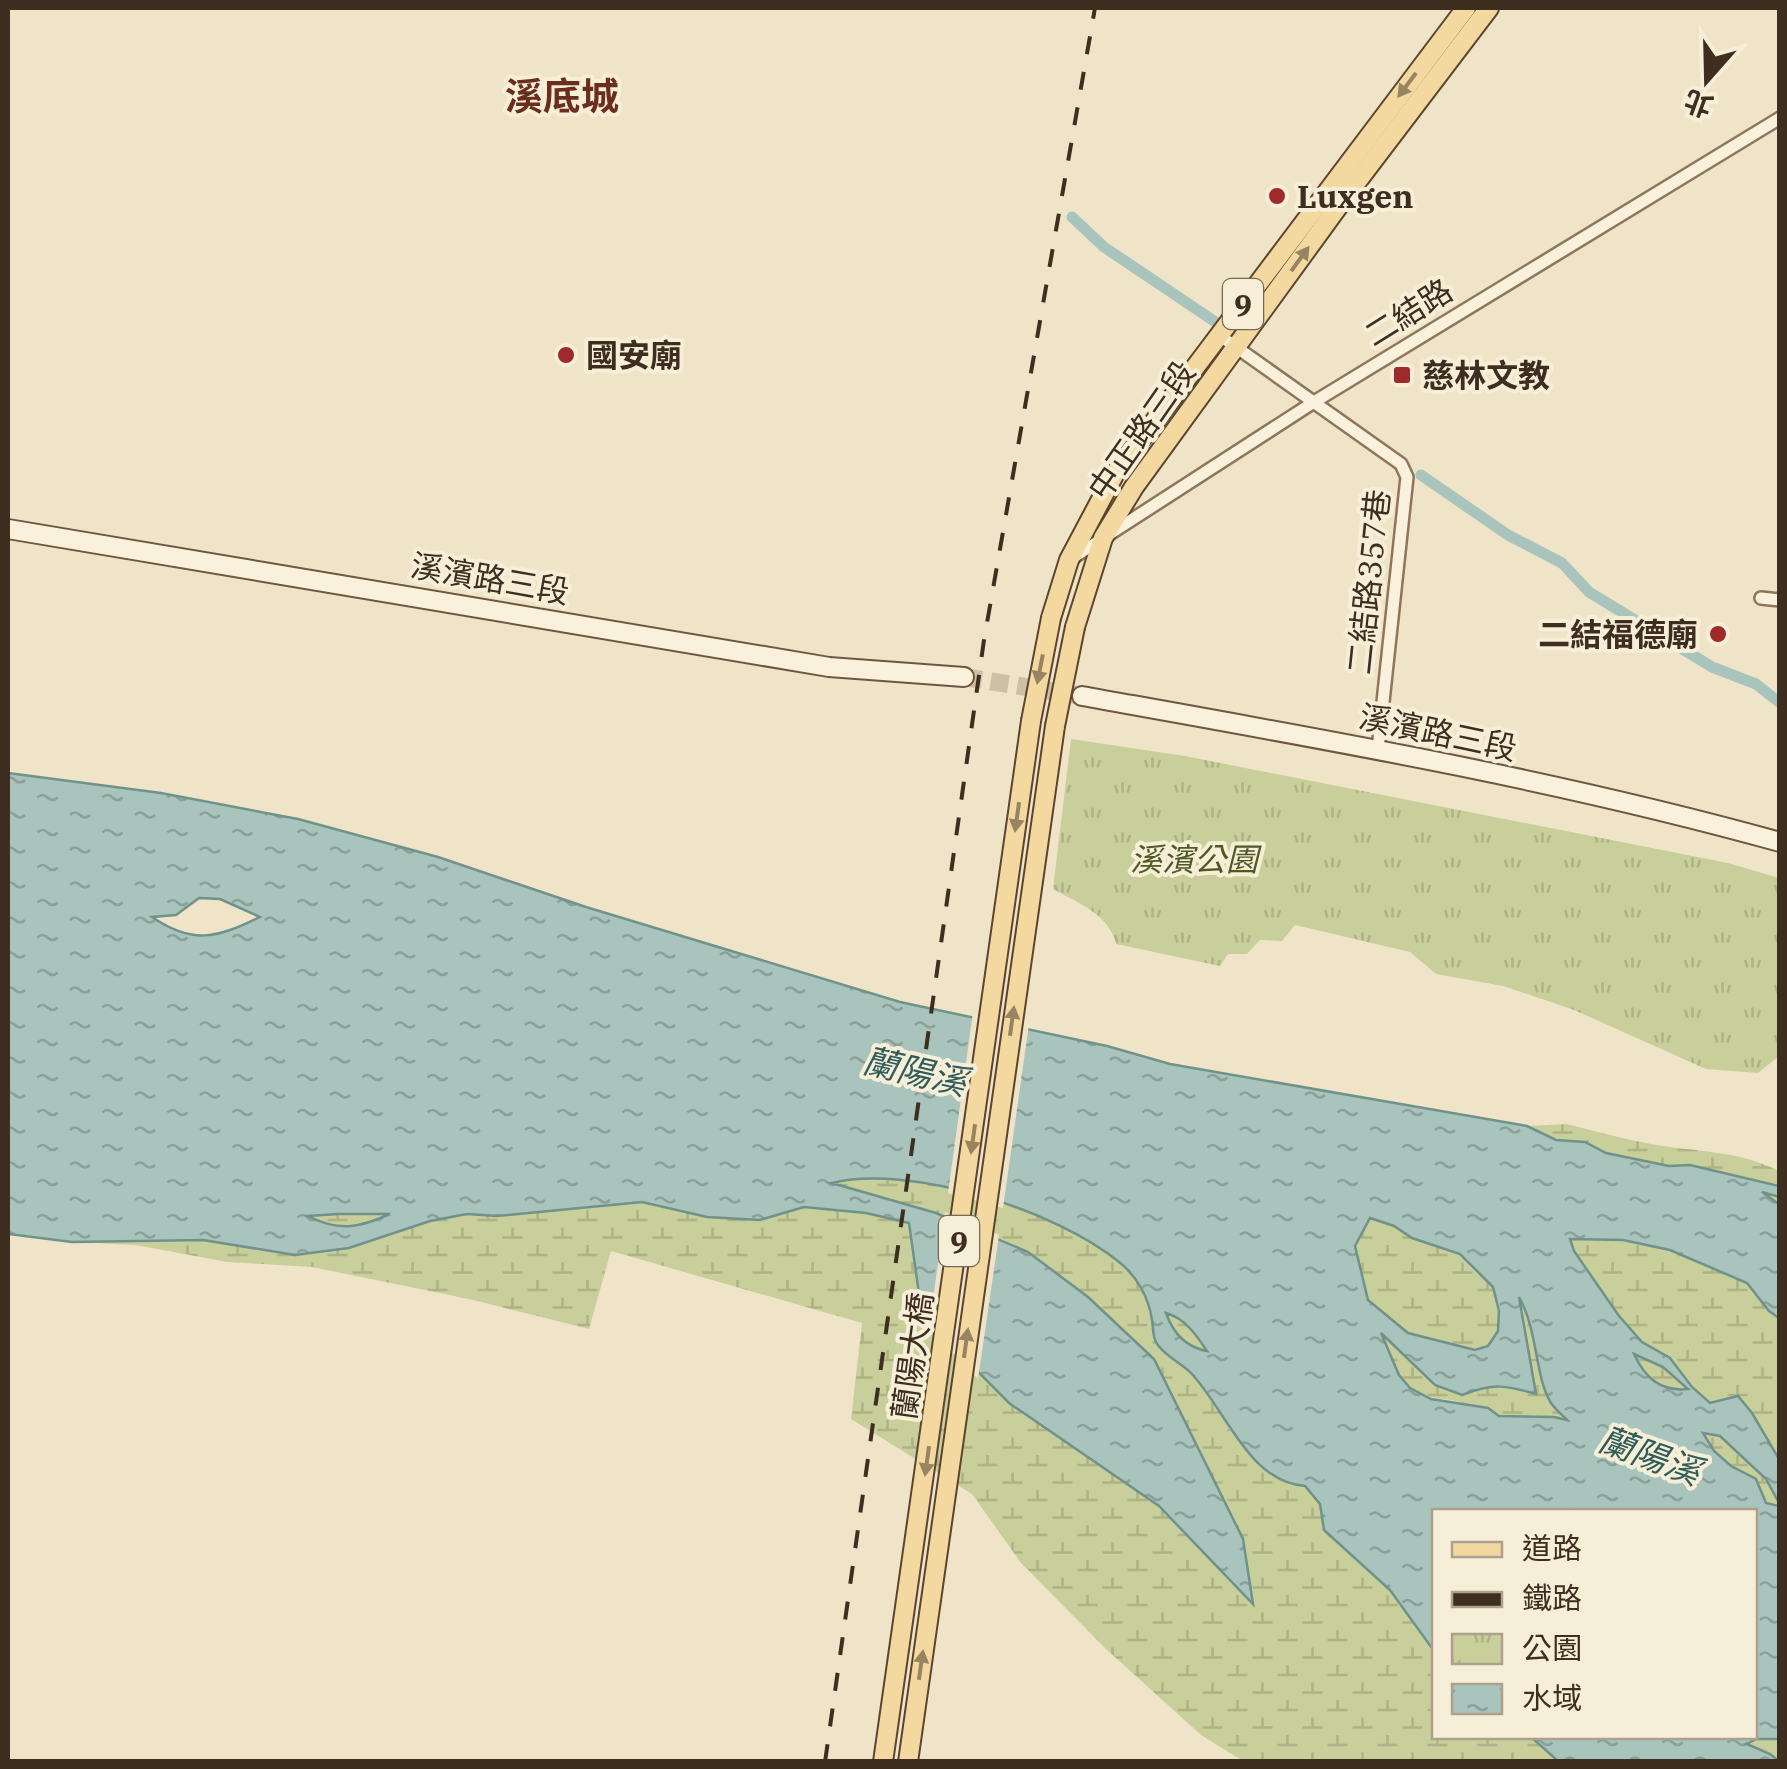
<svg xmlns="http://www.w3.org/2000/svg" width="1787" height="1769" viewBox="0 0 1787 1769" font-family="'IBM Plex Serif','Noto Sans TC',serif">
<style>
.wetland{fill:url(#wetland-marsh)}
.park{fill:url(#park-tufts)}
.water{fill:url(#water-ripples);stroke:#6f938a;stroke-width:2.5;fill-rule:evenodd}
.pier{fill:#f0e4c8}
.lines{fill:none;stroke-linecap:round;stroke-linejoin:round}
.canal{stroke:#a9c4bc;stroke-width:11}
.secondary-tunnel{stroke:#ccc0a6;stroke-width:18;stroke-dasharray:18 9;stroke-linecap:butt}
.street-casing{stroke:#8d765c;stroke-width:16}
.secondary-casing{stroke:#6f573f;stroke-width:22}
.primary-casing{stroke:#5b4430;stroke-width:22}
.street{stroke:#faf1dc;stroke-width:11}
.secondary{stroke:#faf1dc;stroke-width:18}
.primary{stroke:#f3d9a0;stroke-width:18}
.rail{stroke:#3d2e20;stroke-width:4;stroke-dasharray:18 18;stroke-linecap:butt}
.primary-bridge-casing{stroke:#5b4430;stroke-width:22;stroke-linecap:butt}
.primary-bridge{stroke:#f3d9a0;stroke-width:18}
.oneway{fill:#988460}
.poi-dot{fill:#9e2a2b;stroke:#f7eed8;stroke-width:4}
.labels{text-anchor:middle;dominant-baseline:central;stroke-width:8;stroke-linejoin:round;paint-order:stroke}
.shield{fill:#f7eed8;stroke:#756857;stroke-width:2.5}
.shield-label{font-size:30px;font-weight:bold;fill:#3d2e20}
.poi-label{font-size:32px;font-weight:bold;fill:#3d2e20;stroke:#f7eed8;text-anchor:start}
.street-label{font-size:32px;fill:#3d2e20;stroke:#f7eed8}
.park-label{font-size:32px;font-style:italic;fill:#4d5a26;stroke:#f7eed8}
.water-label{font-size:35px;font-style:italic;fill:#2f5d5a;stroke:#f7eed8}
.quarter-label{font-size:38px;font-weight:bold;fill:#6b2e1e;stroke:#f7eed8}
</style>
<defs>
<pattern id="wetland-marsh" width="20" height="14" patternUnits="userSpaceOnUse" patternTransform="scale(2.5)"><rect width="20" height="14" fill="#c9cf9b"/><path d="M1 5h8M5 5V1M11 12h8M15 12V8" fill="none" stroke="#aeb285"/></pattern>
<pattern id="park-tufts" width="24" height="20" patternUnits="userSpaceOnUse" patternTransform="scale(2.5)"><rect width="24" height="20" fill="#c9cf9b"/><path d="M3 7l-1-3M5 7V3M7 7l1-3M15 17l-1-3M17 17v-4M19 17l1-3" fill="none" stroke="#aeb285"/></pattern>
<pattern id="water-ripples" width="26" height="14" patternUnits="userSpaceOnUse" patternTransform="scale(2.5)"><rect width="26" height="14" fill="#a9c4bc"/><path d="M2 4q2-2 4 0t4 0M15 11q2-2 4 0t4 0" fill="none" stroke="#8ba098"/></pattern>
</defs>
<rect width="100%" height="100%" fill="#f0e4c8"/>
<!-- wetland -->
<g class="wetland">
<path d="M1567,1124C1595,1131 1623,1139 1651,1144C1695,1152 1738,1150 1779,1171V1204L1757,1189L1690,1165L1669,1166L1606,1153L1585,1142L1556,1140L1527,1126Z"/>
<path d="M878,1168C954,1190 1057,1211 1120,1261C1145,1281 1171,1307 1192,1330C1219,1360 1203,1380 1217,1408C1233,1440 1269,1483 1305,1486L1320,1504L1325,1530L1390,1590L1434,1651V1736L1531,1737L1558,1761H1243L1201,1735L1106,1649L1021,1563L972,1494L851,1419L862,1323L611,1251L589,1329L469,1299L312,1267L227,1262L136,1245L72,1242L130,1227L311,1247L349,1248L430,1221L467,1214L497,1216L588,1208Z"/>
<path d="M1390,1209L1461,1248L1516,1292L1527,1312L1569,1422C1545,1414 1523,1420 1500,1416C1487,1415 1475,1407 1463,1403C1445,1397 1428,1401 1412,1389C1383,1368 1364,1281 1355,1246L1370,1218Z"/>
<path d="M395,1214C357,1226 343,1234 306,1215Z"/>
<path d="M1486,1217L1622,1220L1747,1283L1769,1311L1779,1318V1506L1766,1503L1737,1484Z"/>
<path d="M1779,1721V1761L1770,1754L1746,1744Z"/>
</g>
<!-- park -->
<path class="park" d="M1071,739L1185,756L1728,863L1779,878V1056L1758,1073L1706,1069L1574,1010L1503,986L1436,974L1410,952L1295,925L1282,941L1260,940L1247,954H1228L1220,966L1116,944C1109,914 1078,903 1053,889Z"/>
<!-- water -->
<path class="water" d="M8,773L161,793L298,819L438,857L586,907L900,1002L1107,1046L1170,1064L1527,1126L1556,1140L1585,1142L1606,1153L1669,1166L1690,1165L1779,1186V1197L1762,1192L1779,1204V1318L1769,1311L1747,1283L1670,1250L1623,1240L1570,1239L1574,1251L1619,1316L1642,1342L1670,1358L1692,1387L1710,1403L1738,1396L1752,1413L1779,1459V1503L1766,1479L1720,1436L1703,1433L1714,1451L1731,1466L1756,1479L1766,1503L1779,1506V1739H1756L1747,1744L1770,1754L1779,1761H1558L1531,1737L1754,1736V1512H1585L1576,1509L1574,1512H1434V1651L1390,1590L1324,1530L1320,1504L1305,1486C1248,1482 1226,1409 1190,1372C1181,1363 1162,1354 1156,1342C1153,1337 1153,1326 1152,1320C1149,1298 1137,1276 1119,1262C1056,1210 911,1164 832,1183L936,1213L1028,1252L1088,1297L1154,1359L1243,1539L1253,1604L1159,1506L1009,1403L922,1315L909,1223L866,1213L804,1207L760,1220L707,1217L642,1202L497,1216L467,1214L430,1221L349,1248L295,1255L203,1240L72,1242L8,1234ZM199,898L220,899L260,917C217,938 193,945 152,917L176,915ZM338,1214H390C359,1228 339,1232 308,1216ZM1370,1218L1394,1226L1412,1238L1460,1254L1493,1287L1499,1311L1498,1331L1488,1346L1475,1350L1408,1333L1368,1300L1355,1246ZM1519,1297C1538,1330 1535,1378 1551,1403C1555,1409 1562,1415 1567,1420L1554,1417L1499,1416L1488,1408L1431,1399L1410,1388L1399,1375L1381,1333L1435,1385L1462,1395C1494,1383 1505,1385 1536,1394ZM1166,1313C1185,1318 1197,1336 1207,1351C1185,1347 1173,1333 1166,1313ZM1634,1354L1663,1367L1688,1389C1661,1392 1645,1378 1634,1354Z"/>
<!-- pier -->
<g class="pier">
<path d="M973,1012L1029,1024L1003,1208L948,1193Z"/>
<path d="M945,1212L999,1235L978,1379L929,1329Z"/>
</g>
<g class="lines">
<!-- canal -->
<g class="canal">
<path d="M1072,217L1104,247L1214,321"/>
<path d="M1421,475L1508,535L1562,563L1589,592L1712,667L1756,684L1780,703"/>
</g>
<!-- secondary-tunnel -->
<path class="secondary-tunnel" d="M964,677L1082,696"/>
<!-- street casing -->
<g class="street-casing">
<g id="street">
<path d="M1219,335L1401,464L1407,477L1378,749"/>
<path d="M1074,557L1314,402L1780,118"/>
<path d="M1761,598L1780,600"/>
</g>
</g>
<!-- secondary casing -->
<g class="secondary-casing">
<g id="secondary">
<path d="M8,529L829,667L964,677"/>
<path d="M1082,696C1316,738 1550,778 1780,842"/>
</g>
</g>
<!-- primary casing -->
<g class="primary-casing">
<g id="primary">
<path d="M1051,618L1069,560L1114,475L1466,8"/>
<path d="M1075,627L1103,538L1134,487L1340,204L1489,8"/>
<path d="M883,1762L1031,721"/>
<path d="M908,1762L1055,726"/>
</g>
</g>
<!-- street -->
<use href="#street" class="street"/>
<!-- secondary -->
<use href="#secondary" class="secondary"/>
<!-- primary -->
<use href="#primary" class="primary"/>
<!-- rail -->
<path class="rail" d="M825,1762L984,640L1095,8"/>
<!-- primary-bridge casing -->
<g class="primary-bridge-casing">
<g id="primary-bridge">
<path d="M1031,721L1051,618"/>
<path d="M1055,726L1075,627"/>
</g>
</g>
<!-- primary-bridge -->
<use href="#primary-bridge" class="primary-bridge"/>
</g>
<!-- one-way arrows -->
<defs><path id="oneway-solid" d="M-6-.8H1V-3.2L6.5 0L1 3.2V.8H-6Z" transform="scale(2.5)"/></defs>
<g class="oneway">
<use href="#oneway-solid" transform="translate(1407 85) rotate(127)"/>
<use href="#oneway-solid" transform="translate(1300 259) rotate(-54)"/>
<use href="#oneway-solid" transform="translate(1040 669) rotate(101)"/>
<use href="#oneway-solid" transform="translate(1017 817) rotate(98)"/>
<use href="#oneway-solid" transform="translate(1012 1021) rotate(-82)"/>
<use href="#oneway-solid" transform="translate(973 1139) rotate(98)"/>
<use href="#oneway-solid" transform="translate(966 1343) rotate(-82)"/>
<use href="#oneway-solid" transform="translate(927 1461) rotate(98)"/>
<use href="#oneway-solid" transform="translate(921 1665) rotate(-82)"/>
</g>
<!-- markers -->
<g class="poi-dot">
<circle cx="1277" cy="196" r="10"/>
<circle cx="566" cy="355" r="10"/>
<rect x="1392" y="365" width="20" height="20" rx="5"/>
<circle cx="1718" cy="634" r="10"/>
</g>
<g class="labels">
<!-- shield labels -->
<g class="shield">
<rect x="1223" y="279" width="40" height="50" rx="8"/>
<rect x="939" y="1216" width="40" height="50" rx="8"/>
</g>
<g class="shield-label">
<text x="1243" y="304">9</text>
<text x="959" y="1241">9</text>
</g>
<!-- poi labels -->
<g class="poi-label">
<text x="1297" y="196">Luxgen</text>
<text x="586" y="355">國安廟</text>
<text x="1422" y="375">慈林文教</text>
<text x="1698" y="634" text-anchor="end">二結福德廟</text>
</g>
<!-- street labels -->
<g class="street-label">
<text transform="translate(1408 312) rotate(-32)">二結路</text>
<text transform="translate(1141 430) rotate(-55)">中正路三段</text>
<text transform="translate(490 578) rotate(10)">溪濱路三段</text>
<text transform="translate(1368 582) rotate(-84)">二結路357巷</text>
<text transform="translate(1438 732) rotate(12)">溪濱路三段</text>
<text transform="translate(912 1356) rotate(-82)">蘭陽大橋</text>
</g>
<!-- park labels -->
<g class="park-label">
<text x="1194" y="859">溪濱公園</text>
</g>
<!-- water labels -->
<g class="water-label">
<text transform="translate(915 1071) rotate(13)">蘭陽溪</text>
<text transform="translate(1650 1455) rotate(20)">蘭陽溪</text>
</g>
<!-- quarter labels -->
<g class="quarter-label">
<text x="562" y="95">溪底城</text>
</g>
</g>
<!-- border -->
<rect width="1787" height="1769" fill="none" stroke="#3d2e20" stroke-width="20"/>
<!-- legend -->
<rect x="1432" y="1509" width="325" height="230" fill="#f7eed8" stroke="#ada18e" stroke-width="2.5"/>
<rect x="1452" y="1542" width="50" height="15" fill="#f3d9a0" stroke="#ada18e" stroke-width="2.5"/>
<text x="1522" y="1559" font-size="30" fill="#3d2e20">道路</text>
<rect x="1452" y="1592" width="50" height="15" fill="#3d2e20" stroke="#ada18e" stroke-width="2.5"/>
<text x="1522" y="1609" font-size="30" fill="#3d2e20">鐵路</text>
<rect x="1452" y="1634" width="50" height="30" fill="url(#park-tufts)" stroke="#ada18e" stroke-width="2.5"/>
<text x="1522" y="1659" font-size="30" fill="#3d2e20">公園</text>
<rect x="1452" y="1684" width="50" height="30" fill="url(#water-ripples)" stroke="#ada18e" stroke-width="2.5"/>
<text x="1522" y="1709" font-size="30" fill="#3d2e20">水域</text>
<!-- north arrow -->
<g transform="translate(1707 80) rotate(200)" stroke="#f7eed8" stroke-width="8" paint-order="stroke">
<path d="M0-8L18 38L0 25L-18 38Z" fill="#3d2e20"/>
<text y="-15" font-size="28" font-weight="bold" text-anchor="middle" fill="#3d2e20">北</text>
</g>
</svg>
